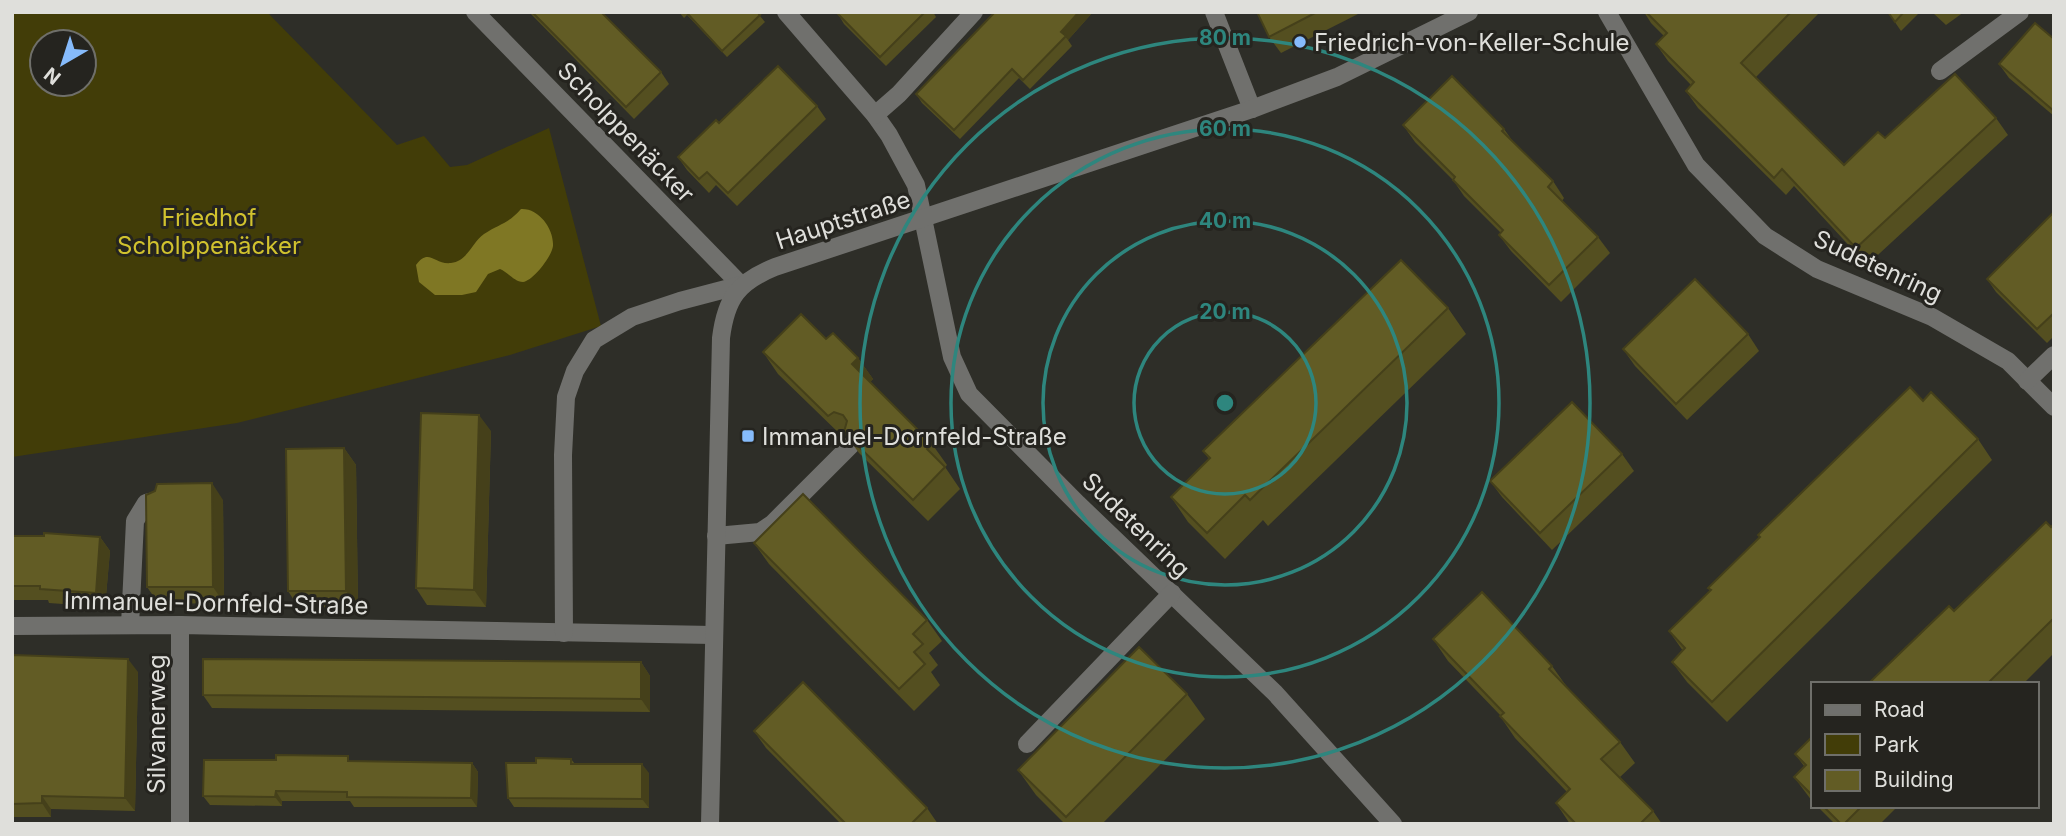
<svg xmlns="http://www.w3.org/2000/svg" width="2066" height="836" viewBox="0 0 2066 836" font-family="Inter,sans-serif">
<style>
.green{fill:#423d08;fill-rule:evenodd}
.water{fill:#7f7724}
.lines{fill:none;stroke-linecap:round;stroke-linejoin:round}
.minor{stroke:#70706d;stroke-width:18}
.wall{fill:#544f20}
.shaded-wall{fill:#45401a}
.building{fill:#625c25;stroke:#45401a;stroke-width:2}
.ring{fill:none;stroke:#2e867e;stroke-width:3.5}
.poi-dot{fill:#86bbfb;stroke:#25241f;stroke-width:2.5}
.labels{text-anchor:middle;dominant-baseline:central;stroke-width:6;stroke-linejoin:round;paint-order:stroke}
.poi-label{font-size:24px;fill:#dfdfdb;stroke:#25241f;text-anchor:start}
.street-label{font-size:24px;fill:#dfdfdb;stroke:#25241f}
.park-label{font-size:24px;fill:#d1c22e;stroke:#25241f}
.centre{fill:#2e867e;stroke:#25241f;stroke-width:3.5}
.ring-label{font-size:21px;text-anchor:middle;font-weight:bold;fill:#2e867e;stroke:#25241f;stroke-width:6;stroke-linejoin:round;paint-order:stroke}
</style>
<rect width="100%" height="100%" fill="#2e2e28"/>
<!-- green -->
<path class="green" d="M12,12H267L397,145L424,136L450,167L467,165L549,128L601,326L510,355L237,423L12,457ZM42,42H84V84H42Z"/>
<!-- water -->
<path class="water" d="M521,209C539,208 554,229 553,246C552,256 533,281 523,282C514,282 508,272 500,269L488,274L476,292L462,295H435L419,282L416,265C429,247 434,265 451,263C468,261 472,242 484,234C499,224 508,224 521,209Z"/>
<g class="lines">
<!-- minor -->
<g class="minor">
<path d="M475,12L741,285"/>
<path d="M786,12L875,115L889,135L916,185L952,357L969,394L1078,504L1275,693L1393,824"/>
<path d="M1214,12L1252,109"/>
<path d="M1607,12L1696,165L1765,236L1817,269L1932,317L2008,361L2054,407"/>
<path d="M1940,71L2020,12"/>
<path d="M875,115L899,94L974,12"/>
<path d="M2027,381L2054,355"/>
<path d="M716,536L760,532L772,524L851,445"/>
<path d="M130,625L135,521L146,503L158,500"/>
<path d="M180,625V824"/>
<path d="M12,626L180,625L713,635"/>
<path d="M564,633L563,455L566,397L575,371L594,340L632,317L680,301L741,285"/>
<path d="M1027,744L1172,593"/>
<path d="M710,824L721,338C726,298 738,282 775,267L1252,109L1337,77L1469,12"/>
</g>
</g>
<!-- wall -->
<g class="wall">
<path d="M529,12H601L661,72L669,84L634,119Z"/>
<path d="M679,12H763L760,16L765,22L727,57L687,15L684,18Z"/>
<path d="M840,12H933L936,17L886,66L844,24L838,14Z"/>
<path d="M1093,12L1068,40L1072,46L1030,89L1019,78L960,139L922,103L916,94Z"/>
<path d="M1257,12H1362L1281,53L1269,37Z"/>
<path d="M1644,12H1820L1756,77L1844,165L1885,138L1996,118L2008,135L1867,265L1794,186L1786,195L1698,108L1686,91L1691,85L1668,61L1656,44L1664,36L1651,23Z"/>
<path d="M1888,12H1920L1901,31Z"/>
<path d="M1932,12H1964L1946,25Z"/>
<path d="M2054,39V116L2009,78L1999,64Z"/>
<path d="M817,106L826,119L737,206L716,185L709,193L687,170L678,157L719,123Z"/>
<path d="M1403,125L1504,129L1514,143L1553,181L1564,198L1562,201L1598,237L1610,253L1561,302L1511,251L1499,235L1501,233L1464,196L1453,180L1415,142Z"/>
<path d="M2054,212V336L2047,343L1996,292L1987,279Z"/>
<path d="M1448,308L1466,334L1268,526L1263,520L1225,559L1188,522L1171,497L1209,459L1203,451Z"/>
<path d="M1748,334L1759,351L1687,420L1635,366L1623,349Z"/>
<path d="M826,339L858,358L873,379L870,382L932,444L947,465L945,467L960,489L928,521L859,453L846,435L843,437L778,374L763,352Z"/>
<path d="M1923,401L1978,439L1992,460L1727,722L1687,682L1672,662L1683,651L1669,631L1710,591L1708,588Z"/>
<path d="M491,431L486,607L427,605L416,588Z"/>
<path d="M344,448L356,465L358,607L299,608L288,591Z"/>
<path d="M1622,454L1634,471L1552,550L1502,497L1490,481Z"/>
<path d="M223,500L224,603L159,604L147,587Z"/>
<path d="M2054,524V653L2023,684H1868Z"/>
<path d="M12,536L100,537L110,551L105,607L49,603L48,600H12Z"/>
<path d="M754,543L927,620L942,641L929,653L938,665L931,672L940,685L914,711L769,564Z"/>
<path d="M1433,639L1552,666L1567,687L1620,742L1635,763L1620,777L1653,811L1662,824H1570L1556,803L1567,792L1515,738L1500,716H1501L1448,661Z"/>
<path d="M12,655L138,672L135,811L51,809V817H13Z"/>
<path d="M641,662L650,676V712L212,708L203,695Z"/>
<path d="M1187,694L1205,719L1102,824H1065L1036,795L1018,770Z"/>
<path d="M754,731L927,808L938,824H841L766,748Z"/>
<path d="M1812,737V801L1794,777L1804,766L1795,754Z"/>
<path d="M571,759L575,764L649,773V808L514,807L508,798L536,763Z"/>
<path d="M351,761L472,763L478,772L477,807H354L350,801H282V806L210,805L203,796Z"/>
<path d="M1817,806H1898L1880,824H1835Z"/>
</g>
<!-- shaded-wall -->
<g class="shaded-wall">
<path d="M1079,12H1093L1068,40L1061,32Z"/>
<path d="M858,358L873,379L867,386L852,364Z"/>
<path d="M479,415L491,431L486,607L474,590Z"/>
<path d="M344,448L356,465L358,607L346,591Z"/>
<path d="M212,483L223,500L224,603L213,587Z"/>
<path d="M100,537L110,551L105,607L96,593Z"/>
<path d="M128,659L138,672L135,811L125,798Z"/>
<path d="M641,662L650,676V712L641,699Z"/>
<path d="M472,763L478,772L477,807L471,798Z"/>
<path d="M642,764L649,773V808L642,799Z"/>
<path d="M276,791L282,801V806L275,797Z"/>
<path d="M42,796L51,809V817L42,803Z"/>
</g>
<!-- building -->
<g class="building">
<path d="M532,12H601L661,72L626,107Z"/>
<path d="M686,12H757L760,15L722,51Z"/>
<path d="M840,12H925L880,57L838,14Z"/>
<path d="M995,12H1079L1061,32L1066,36L1023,80L1012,69L954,130L916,94Z"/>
<path d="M1257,12H1317L1269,37Z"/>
<path d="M1646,12H1791L1741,63L1844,165L1878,132L1885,138L1955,74L1996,118L1856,248L1782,169L1774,178L1686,91L1694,82L1656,44L1667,33Z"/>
<path d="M1888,12H1904L1895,22Z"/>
<path d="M2035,23L2054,39V111L1999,64Z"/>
<path d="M778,66L817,106L728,193L707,172L699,179L678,157L716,120L719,123Z"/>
<path d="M1452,76L1504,129L1502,131L1553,181L1548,187L1598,237L1549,285L1499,235L1503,230L1453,180L1455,177L1403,125Z"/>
<path d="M2054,212V313L2037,329L1987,279Z"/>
<path d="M1401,260L1448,308L1250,500L1245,495L1207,533L1171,497L1210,458L1203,451Z"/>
<path d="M1695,279L1748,334L1676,404L1623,349Z"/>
<path d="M801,314L826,339L833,333L858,358L852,364L932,444L927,449L945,467L913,500L844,432L847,421L843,415L834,412L828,416L763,352Z"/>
<path d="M1910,387L1923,401L1931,392L1978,439L1712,702L1672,662L1685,648L1669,631L1711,590L1708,588L1760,537L1758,535Z"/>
<path d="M1572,402L1622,454L1540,533L1490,481Z"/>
<path d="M421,413L479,415L474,590L416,588Z"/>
<path d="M344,448L346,591H288L286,449Z"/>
<path d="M212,483L213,587H147L146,495L155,491L157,484Z"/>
<path d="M803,494L927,620L913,634L923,644L914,652L925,664L899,689L754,543Z"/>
<path d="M2046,522L2051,527L2054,524V618L1987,684H1868L1949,606L1954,611Z"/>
<path d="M44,533L100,537L96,593L40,589V586H12V536H44Z"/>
<path d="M1482,592L1552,666L1549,669L1620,742L1601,759L1653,811L1640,824H1576L1556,803L1570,789L1500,716L1504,713L1433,639Z"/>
<path d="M1139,647L1187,694L1066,817L1018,770Z"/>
<path d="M12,655L128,659L125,798L42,796V803L12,804Z"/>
<path d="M203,659L641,662V699L203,695Z"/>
<path d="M803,682L927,808L913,822L915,824H846L754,731Z"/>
<path d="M1812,737V795L1794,777L1806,765L1795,754Z"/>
<path d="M276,755L348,756V761L472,763L471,798L347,797V792L276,791L275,797L203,796L204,760H276Z"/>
<path d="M536,758L571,759V764H642V799L508,798L506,763H536Z"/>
<path d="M1823,806H1862L1844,824H1841Z"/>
</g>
<!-- distance rings -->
<g class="ring">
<circle cx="1225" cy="403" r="91"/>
<circle cx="1225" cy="403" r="182"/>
<circle cx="1225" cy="403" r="274"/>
<circle cx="1225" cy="403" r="365"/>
</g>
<!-- markers -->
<g class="poi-dot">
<circle cx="1300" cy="42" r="7"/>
<rect x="741" y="429" width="14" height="14" rx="3.5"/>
</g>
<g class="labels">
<!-- poi labels -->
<g class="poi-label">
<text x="1314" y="42">Friedrich-von-Keller-Schule</text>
<text x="762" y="436">Immanuel-Dornfeld-Straße</text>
</g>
<!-- street labels -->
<g class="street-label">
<text transform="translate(626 132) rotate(46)">Scholppenäcker</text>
<text transform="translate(843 220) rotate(-18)">Hauptstraße</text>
<text transform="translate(1878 266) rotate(25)">Sudetenring</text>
<text transform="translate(1136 525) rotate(44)">Sudetenring</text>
<text transform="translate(216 603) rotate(1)">Immanuel-Dornfeld-Straße</text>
<text transform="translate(156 724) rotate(-90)">Silvanerweg</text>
</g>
<!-- park labels -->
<g class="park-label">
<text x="209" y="217">Friedhof<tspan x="209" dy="28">Scholppenäcker</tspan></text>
</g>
</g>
<circle cx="1225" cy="403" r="10" class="centre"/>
<g class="ring-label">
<text x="1225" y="45">80 m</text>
<text x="1225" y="136">60 m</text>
<text x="1225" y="228">40 m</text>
<text x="1225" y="319">20 m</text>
</g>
<!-- border -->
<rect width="2066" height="836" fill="none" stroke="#dfdfdb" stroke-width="28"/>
<!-- legend -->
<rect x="1811" y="682" width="228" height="126" fill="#25241f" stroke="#6f6f6a" stroke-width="2"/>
<rect x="1825" y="705" width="35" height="10" fill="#70706d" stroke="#6f6f6a" stroke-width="2"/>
<text x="1874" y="717" font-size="21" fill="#dfdfdb">Road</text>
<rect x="1825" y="734" width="35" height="21" fill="#423d08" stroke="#6f6f6a" stroke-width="2"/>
<text x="1874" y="752" font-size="21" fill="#dfdfdb">Park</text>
<rect x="1825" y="770" width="35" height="21" fill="#625c25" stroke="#6f6f6a" stroke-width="2"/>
<text x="1874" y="787" font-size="21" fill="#dfdfdb">Building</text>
<!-- north arrow -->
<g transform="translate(63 63) rotate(219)"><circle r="33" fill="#25241f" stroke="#6f6f6a" stroke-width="2"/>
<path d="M0-5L12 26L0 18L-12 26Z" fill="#86bbfb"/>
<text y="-10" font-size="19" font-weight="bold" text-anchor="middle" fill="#dfdfdb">N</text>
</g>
</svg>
